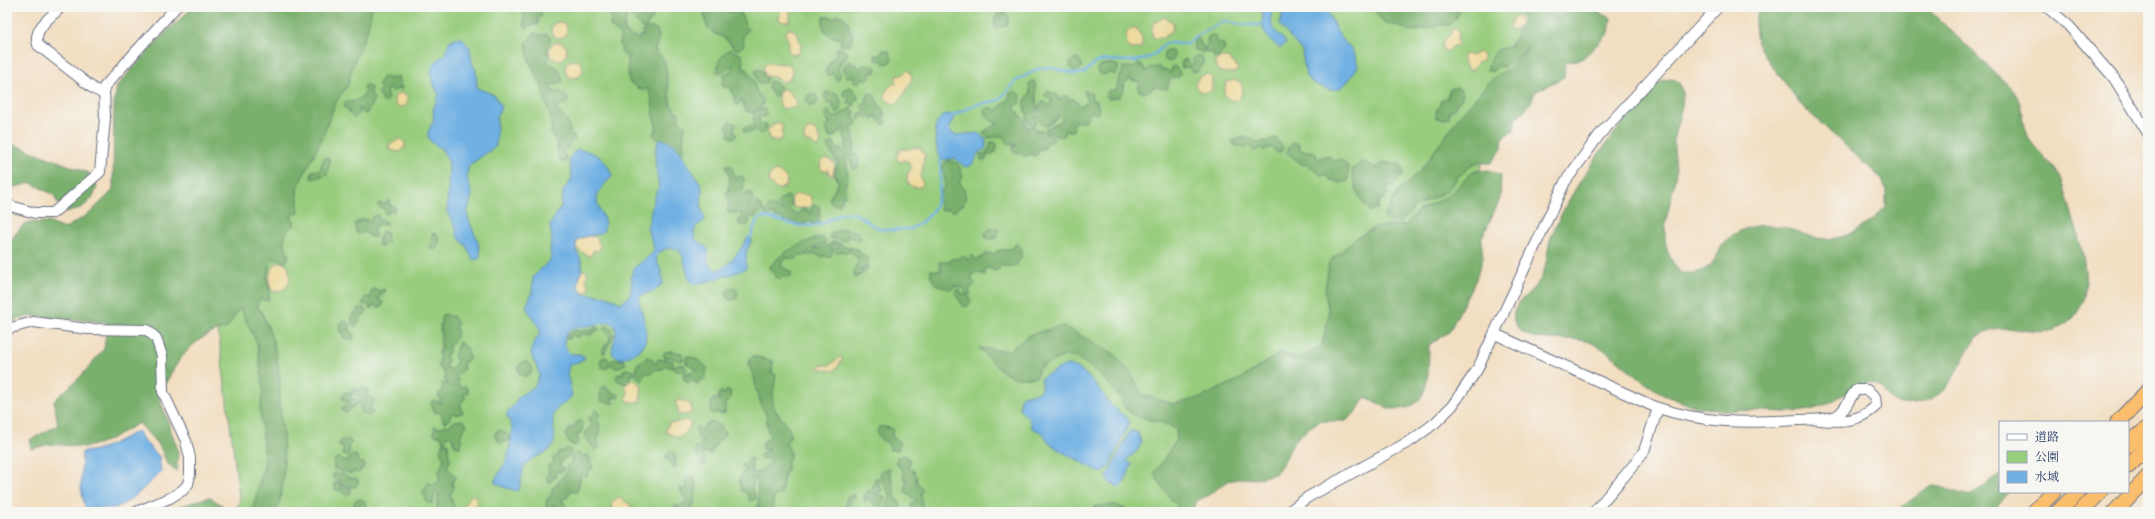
<svg xmlns="http://www.w3.org/2000/svg" width="2155" height="519" viewBox="0 0 2155 519" font-family="'IM FELL French Canon','Noto Serif JP',serif">
<style>
.green{fill:#99cd7e;stroke:#5a7e6e}
.forest{fill:#7ab06d;stroke:#4a7066}
.sand{fill:#eeda9e;stroke:#84847e}
.water{fill:#70b0e3;stroke:#4670a0}
.lines{fill:none;stroke-linecap:round;stroke-linejoin:round}
.stream{stroke:#70b0e3;stroke-width:2.5}
.minor-casing{stroke:#666c81;stroke-width:12}
.highway-casing{stroke:#666c81;stroke-width:17}
.minor{stroke:#fff;stroke-width:10}
.highway{stroke:#fabe6d;stroke-width:15}
</style>
<rect width="100%" height="100%" fill="#f6f6f2"/>
<filter id="ink" filterUnits="userSpaceOnUse"><feTurbulence type="fractalNoise" baseFrequency=".025" numOctaves="2"/><feDisplacementMap in="SourceGraphic" scale="8" xChannelSelector="R" yChannelSelector="G"/><feConvolveMatrix kernelMatrix="1 2 1 2 8 2 1 2 1" color-interpolation-filters="sRGB"/></filter>
<filter id="wash" filterUnits="userSpaceOnUse"><feTurbulence type="fractalNoise" baseFrequency=".012" numOctaves="4" result="noise"/><feDisplacementMap in="SourceGraphic" scale="16" xChannelSelector="R" yChannelSelector="G"/><feGaussianBlur stdDeviation="0.9" result="paint"/><feColorMatrix in="noise" values="0 0 0 0 0 0 0 0 0 0 0 0 0 0 0 0 0 1.4 0 .05"/><feComposite in="paint" operator="in"/></filter>
<g filter="url(#wash)">
<rect width="100%" height="100%" fill="#f2dec1"/>
<!-- green -->
<path class="green" d="M322,7H1604L1495,117L1452,268L1177,512H231L240,503L216,314Z"/>
<!-- forest -->
<g class="forest">
<path d="M193,7H372L368,28L352,68L348,85L335,103L323,137L297,188L299,213L291,215L295,225L286,232L284,242L289,256L285,264L279,258L271,261L267,278L270,291L268,301L260,299L257,305C271,326 278,356 280,381C280,387 279,393 279,400C284,441 288,471 277,512H252L265,463L260,409L263,389L257,343L240,308L227,328C190,336 174,365 159,397L178,450L177,471L167,463L160,447L139,423L107,441L87,447L49,444L31,449L30,440L58,425L54,401L81,376L104,349L107,322L29,316L7,323V278L13,262L7,244L25,223L48,222L64,229L90,213L113,190L114,103L117,86L159,39Z"/>
<path d="M524,7H539L542,15L538,18V25H531L527,29L524,25Z"/>
<path d="M610,7H624V15L627,16L624,26L626,33L629,34L631,38L635,36L639,40L640,35L644,36L642,32C648,28 651,26 657,30L659,37L655,50L665,61L671,106L675,108V112H679V120L685,126L683,145L685,149L683,152L661,142L654,136L653,132L657,130C652,114 655,103 647,88L643,91L629,82L627,57L622,53L619,40L621,36L610,26L611,10Z"/>
<path d="M626,7H645L646,11L652,14L653,19L650,22L648,21L647,27L643,29L628,14L629,10Z"/>
<path d="M703,7H730L729,13L734,11V7L743,8L741,15L748,30L743,36L744,45L738,50L733,48L730,43L721,36L714,34V31H711L707,27Z"/>
<path d="M1371,7H1465L1461,8L1456,18L1449,25H1438L1427,29L1412,31L1384,22Z"/>
<path d="M1517,7H1564L1553,20C1576,6 1586,7 1611,18L1609,33L1582,59L1565,62L1564,77L1535,92L1530,104L1515,120L1514,130L1503,137L1502,149L1491,163H1474L1457,178L1447,191L1415,207L1401,222H1391L1384,217L1397,193L1421,170L1462,113L1492,79L1516,64L1528,47L1513,63L1509,62L1504,67L1498,66L1492,72L1487,70L1489,62L1497,50L1511,46L1524,20Z"/>
<path d="M1759,7H1926L2013,90C2026,108 2019,123 2029,139C2039,154 2055,165 2062,181C2066,192 2069,204 2072,215C2082,248 2102,308 2059,328C2034,340 2002,317 1979,336C1963,349 1958,380 1939,394C1926,403 1903,410 1890,398C1883,391 1878,380 1867,383C1851,386 1834,404 1814,409C1799,413 1783,412 1767,411C1723,410 1693,413 1653,388C1632,375 1615,354 1592,343C1570,333 1527,349 1515,323C1507,306 1532,293 1540,280C1548,267 1546,249 1552,235C1573,183 1621,120 1661,81C1668,79 1677,77 1680,85C1688,101 1676,122 1674,138C1673,150 1676,161 1676,172C1674,193 1664,217 1665,238C1666,252 1672,263 1681,273C1699,274 1709,271 1718,254C1720,250 1721,246 1723,243C1732,234 1744,228 1756,226C1766,225 1782,226 1792,229C1797,230 1801,234 1806,235C1838,247 1865,229 1886,206V191L1882,179L1803,107L1770,63L1757,44L1755,24Z"/>
<path d="M1005,13L1009,17L1007,26L995,28L994,20L997,14Z"/>
<path d="M837,15L843,16L849,23V29C855,35 852,39 850,46L840,45L841,39C827,36 822,32 823,17L829,16L834,19Z"/>
<path d="M535,33L541,35L547,34L551,39L547,47L549,57L547,62L559,69L563,81L557,85L552,84L548,85L554,93L558,90L568,98L567,103L562,104L555,110C563,114 573,125 569,134L575,137L574,140L569,143V147L562,151L566,158V161L562,163L558,156L557,143L551,133L552,122L541,85L529,60L526,43Z"/>
<path d="M1211,35L1216,37V42L1223,43L1225,49L1218,58H1214L1212,52L1207,53L1205,51V46L1208,44L1207,38Z"/>
<path d="M1198,37L1204,50L1203,53L1194,49V39Z"/>
<path d="M839,47L848,53L844,61H839L841,64L838,69L841,73L839,79L837,81L833,73L831,75L826,74V67L829,65L832,59L836,57L835,50Z"/>
<path d="M729,49L742,55L744,70L747,69L755,83L756,91L763,100V105L751,113L746,111L741,99L737,106L731,88L724,87L722,84L724,75L733,70L732,65L721,74L717,72L719,60Z"/>
<path d="M883,50L889,51L892,59L889,63L884,64L881,59L879,61L875,59V55H880Z"/>
<circle cx="1169" cy="56" r="5.5"/>
<path d="M1196,56H1201L1203,59V63L1197,72L1191,71L1189,67L1182,68L1181,65L1183,60H1187L1190,65L1194,63L1193,59Z"/>
<circle cx="1076" cy="65" r="6"/>
<path d="M849,61L861,68L865,63L868,66L872,64L875,67L876,72L869,73L870,77L867,80L862,78L860,82H854V76L852,77L846,76L843,67Z"/>
<path d="M1138,63L1143,66L1146,71L1151,67L1154,68L1159,66L1161,70L1166,69L1170,73L1172,66L1176,67L1180,73L1179,77L1172,78L1169,81V85L1166,89L1155,87L1144,93L1139,91L1138,87L1140,84L1138,82L1129,79L1123,85L1124,90L1118,98L1115,97L1109,99L1106,95L1108,91L1117,89L1119,76L1122,75L1123,67H1134Z"/>
<path d="M1108,64H1114L1118,66V71L1115,75L1109,72L1104,75L1098,73L1097,69L1101,65Z"/>
<path d="M760,69L767,78L765,84L758,83L755,71Z"/>
<path d="M384,75L389,79L399,76L398,81H400V86L402,87L401,90L398,88L395,91L388,89L386,90L388,100L384,103L378,93L381,88L378,84Z"/>
<path d="M769,81L774,82L781,87L777,95L774,97L768,88Z"/>
<path d="M1032,81L1035,82C1036,92 1036,100 1037,111L1038,112L1040,111L1038,106L1041,103L1045,102L1048,106L1052,101L1045,96L1047,91H1050L1053,95L1056,94L1058,97V101L1065,95L1070,99H1074L1081,106L1087,102L1084,91H1087L1092,94L1091,99L1097,101L1100,113L1096,114L1091,111L1085,121L1074,122L1073,131H1065L1063,136H1056L1052,132L1049,133L1054,138L1053,141L1047,143L1044,149H1039L1037,155L1034,156L1030,154L1025,157L1020,152H1014L1012,149L1013,146H1018V145L1007,143L1003,136L989,138L983,134L986,130L998,123C991,121 985,117 985,109L991,107L996,110L1008,100L1010,93L1014,91L1021,95L1020,104L1015,105V109L1025,120L1027,127L1034,126L1037,131L1042,130L1048,134L1045,129L1062,121L1063,118L1057,115V118L1053,120V122L1045,126L1041,124L1037,116H1035L1036,123L1034,125L1029,123L1026,117L1028,113L1025,112L1024,102L1030,93L1029,84Z"/>
<path d="M366,84L371,88L370,92L374,99L367,113L364,114L359,108L358,115L354,118L348,112L349,108H344L345,102C354,103 360,99 366,92L363,88Z"/>
<path d="M849,87C854,89 858,94 858,99L855,100L854,106L847,103L849,97L843,95L844,90Z"/>
<path d="M1458,87L1463,94L1460,101L1457,103L1456,108L1450,111L1449,117L1445,120L1436,118V110L1439,108L1441,100L1447,98L1450,89Z"/>
<path d="M826,92L838,94L842,102L841,110L836,113L833,109V103L828,104L824,97Z"/>
<path d="M869,93L874,94C876,102 883,107 885,116L883,119L887,123L883,125L875,115L874,119L869,116L867,118L863,115L859,120L858,117L865,110L861,106L863,103L868,104L866,100Z"/>
<circle cx="812" cy="100" r="6"/>
<path d="M762,108L765,110L767,114L764,117L759,116L760,124L767,125L766,131L761,134L755,130L752,132H744V127H749L754,122L753,113Z"/>
<path d="M851,108L855,111L853,118L857,121L856,125L852,128L855,145L852,155L857,154L859,158L858,168L854,170L845,147L847,141L843,137L845,127H842L841,132L837,133L835,137H829L826,128L830,122L826,120L824,114L828,110L834,118Z"/>
<path d="M730,121L736,124L734,130L737,135L733,138L728,136L729,131L726,126Z"/>
<path d="M1245,137L1259,143L1276,138L1283,148L1281,152H1276L1271,147L1264,150L1260,148L1254,151L1250,146L1245,148L1234,145L1232,141Z"/>
<path d="M7,142L89,173L97,186C93,202 82,210 66,212L57,202L54,195L31,183L7,189Z"/>
<path d="M834,142L837,149H841L846,155L848,177L845,186V196L842,197V201L839,205L833,204L829,200L838,183L834,171L838,164L827,145Z"/>
<path d="M990,142H995L997,145L996,152L987,156L986,160H981L980,154H986V151L990,149Z"/>
<path d="M1293,142L1299,144L1300,149L1305,152L1310,151L1316,153L1317,159L1329,155L1334,162L1340,159C1350,165 1349,172 1348,181L1340,183L1329,179L1327,175H1321L1307,164L1303,165L1286,152Z"/>
<path d="M324,158H328L330,161L327,174L313,179L311,178L312,171L320,170Z"/>
<path d="M948,161C960,161 960,168 963,178L959,182C965,188 967,196 964,204L952,212L948,208L947,210H940V203L936,199L944,188L945,180L942,170L944,163Z"/>
<path d="M1362,161L1376,168L1384,162L1393,164L1398,162L1403,168V176L1397,179L1395,185L1387,186V195L1378,203V209H1374L1371,212C1359,201 1354,186 1352,170Z"/>
<path d="M726,165L732,166L735,180L738,177L742,176L744,179L743,185L745,188L740,194L743,197L746,192L751,193L754,199L752,203L747,206L751,207L757,203L763,207L764,211L756,215V218L749,217L750,221L747,226L738,224L742,213H728L727,207L729,204L726,195C729,190 731,180 729,175C728,171 726,170 726,165Z"/>
<path d="M1489,170L1501,175L1500,199L1481,240L1483,257L1476,279L1449,332L1429,345C1428,371 1432,411 1394,409C1385,409 1374,400 1365,397L1357,411L1346,421H1319L1310,427L1293,442L1286,458L1275,474L1255,479L1243,478L1228,481L1207,496L1196,501L1192,512H1173L1179,506L1172,501L1154,474L1177,439L1176,430C1162,418 1140,422 1128,411C1124,407 1122,400 1118,395C1109,383 1082,354 1066,356C1062,356 1045,366 1038,368L1037,377C1006,383 999,368 979,348L1009,351L1031,334L1063,326L1113,353L1131,373L1143,395L1173,404L1200,398L1242,378L1282,352L1298,360L1322,345L1329,315L1325,291L1329,262L1355,239L1375,227L1405,225L1418,211L1448,196L1473,171Z"/>
<path d="M788,196L791,200L792,206L789,209L793,213L799,214L801,210H808V213L811,214V209L814,205L819,206L820,223H811L809,219L806,224H797L792,221L788,223L784,221L782,218L775,217L773,214H770L769,216L764,214L769,206L773,205L782,211L783,209L778,205L781,199Z"/>
<path d="M389,200L390,206L395,207V209L394,212L389,210V213L386,214L383,208L378,206L379,203L385,204Z"/>
<path d="M378,215L379,220L383,219L387,223L384,225L377,224L373,232L375,234V237H371L364,232L358,234L356,232L355,223L363,219L370,221L373,216Z"/>
<path d="M997,228L998,232L997,238L988,239L984,235L989,229Z"/>
<path d="M843,229L858,232L861,238L858,240L847,235L848,237L847,241L829,238L831,234Z"/>
<path d="M382,231L387,233L386,238L389,242L381,247L379,246V238Z"/>
<path d="M435,233L440,239L437,248L433,250L431,249L430,243L432,241V234Z"/>
<path d="M822,237L825,240V244C819,247 813,247 809,251L808,255H800L796,259L787,258L781,263L782,267L790,271L792,274L790,277L784,276L781,279L776,277L770,267C778,254 807,239 822,237Z"/>
<path d="M833,242L842,244L832,246V255L829,257L824,256L820,257L817,254L810,255L814,249L823,248Z"/>
<path d="M1015,244L1019,245L1022,250L1020,254L1022,257L1016,265L1006,267L999,265V269L994,271L990,268L985,269V275L975,272L971,278L975,284L970,289V295L967,294L971,301L967,307L963,306L955,293L956,290H960V292L964,295L966,293L964,288L954,286L952,289C941,288 929,284 931,270L942,271L939,265V262H948L954,258L959,259L961,256L966,257L968,261L972,255L976,260L989,253L994,255L997,251L1014,248Z"/>
<path d="M842,246L858,249L859,252L869,259L867,267L862,268L860,270L869,268L868,270L855,278L854,272L860,256L856,258L851,251L846,253L842,251L836,253L833,250L835,248Z"/>
<path d="M374,288L379,291L384,289L386,290L384,294L377,298L383,302L382,306L377,308L374,305L370,309L368,305L362,304L365,297L370,298L371,292Z"/>
<circle cx="732" cy="294" r="6"/>
<path d="M359,308H364L367,312L361,317L356,326H354L351,320L354,313L358,312Z"/>
<path d="M446,314L450,317L452,315L458,323L455,328L458,332L456,334L457,336L449,347L450,351L446,357L448,361L446,367L451,370L457,361L454,355L459,342L469,350L467,353L469,357L468,361L463,363L464,369L455,376L459,381L448,386L450,388L459,384L460,388L465,386L469,392L464,394L465,399L460,403L463,413H459L458,415L452,413L448,421L444,422L440,412L435,413L431,402L433,400L441,403L438,394L442,391V383L448,384L444,379L445,375L438,365L440,358L438,354L441,348L440,326L442,315Z"/>
<path d="M344,320L351,325L349,330L354,334L353,339L343,338L344,333L340,331L341,322Z"/>
<path d="M606,326H610L614,335L604,354L602,350L610,339L608,332L603,329Z"/>
<path d="M595,327L600,329L590,335L583,334L577,337L570,335L569,339H566V336L572,331L594,330Z"/>
<path d="M671,351L682,353L683,360L680,361L670,357L665,358L663,355L665,352Z"/>
<path d="M686,356C694,357 703,362 708,369L705,371L707,373L705,381L701,379L698,384L692,381L688,373L697,369L686,363Z"/>
<path d="M753,356L773,361L772,373L776,375C775,384 772,394 773,403C774,417 800,428 786,443L790,452V457L787,463V470L784,476L781,493L774,497L771,512H755L759,501C756,496 759,485 757,479L754,478L752,489L756,499L750,501L747,493L741,490L739,482L742,472H747L742,465L747,460L752,458V473L759,472L772,462L769,459H762L760,456L762,453L770,450L762,449L763,442L772,435L768,432L766,414L761,406L758,392L756,391L755,381L749,364L750,358Z"/>
<path d="M606,357L610,362L615,359L624,360L626,364L616,368L610,364L608,368H602L600,362L602,358Z"/>
<path d="M647,357L653,359V363L655,364L658,359L673,361V368L666,366L663,369L654,370L651,374L645,372L642,381L636,376L637,365L639,362L645,360Z"/>
<circle cx="525" cy="369" r="7"/>
<path d="M677,364L685,365L689,384L684,380L682,370L676,371L674,368Z"/>
<path d="M626,369L635,371L634,375H630L632,381L629,384L619,382L616,377L619,373L623,374V370Z"/>
<path d="M363,387L368,390L367,396L375,400L371,406L373,413L369,416L361,412L359,404L360,397L350,393L352,389H357L358,392Z"/>
<path d="M603,387H607L609,391L619,395L618,398H611L614,404L600,401V390Z"/>
<path d="M721,391L724,394L726,391H730L731,398L725,404V413L720,414L716,412L714,414L710,412L712,400L715,398L720,400L718,395Z"/>
<path d="M346,392L350,394L351,399H357L358,403L354,407H351L350,410L346,413L342,411V408L345,405H349L350,402L344,401L342,399L343,394Z"/>
<path d="M596,409L600,413L596,422L600,423L599,430L601,431L597,442L600,447L595,450L585,436L587,430L592,425L588,419L593,415Z"/>
<path d="M463,420L467,425L460,436L462,442L459,448L454,444L452,437L448,435L445,441L442,440L441,435L436,436L433,433L435,426L439,428L446,425L449,426L455,421Z"/>
<path d="M581,421L583,427L581,433H577L579,441L577,445H572L571,442L569,443L565,435L571,427H574L577,422Z"/>
<path d="M710,422C715,422 723,428 725,433C722,441 715,442 711,453L708,454L702,451L706,465L702,466L695,451L696,447L704,442L699,440L695,429L698,427L701,429Z"/>
<path d="M880,426L893,429L892,437L897,439L900,443L898,450H890L888,443C881,441 879,438 877,431Z"/>
<path d="M501,430L511,438L510,441L500,443L495,437V432Z"/>
<path d="M347,439L351,441V444L348,446L350,452L348,456L342,455L344,448L338,446L341,440L345,441Z"/>
<path d="M444,442L448,443L449,457L451,459L447,467L456,477L452,483L454,487L450,495L454,507L452,512H439L437,508L438,493L435,491L433,504L426,502L425,495L422,494L429,482L433,486L439,481V471L444,459L440,450Z"/>
<path d="M566,448L571,451L570,455L562,460L560,465L564,469L561,472L556,471L555,478H552V481L548,482L546,476L549,473L548,465L553,464V458L557,456L559,451L564,452Z"/>
<path d="M669,451L675,453L676,467L673,469L670,461L665,458Z"/>
<path d="M579,453L582,456L588,455L593,468L589,471L587,476L581,475L577,492L571,490L567,498L562,499L565,505L563,509H559L554,504L551,512L546,506L547,499L552,494V489C559,484 561,476 567,472V467L572,461L571,457L574,454Z"/>
<path d="M353,455L357,456L359,463L363,462L365,464L362,470L360,469V472L356,473L354,470L352,474L334,469V460L338,457L345,462Z"/>
<path d="M905,455L910,461L909,467L913,470L917,478L916,481L923,490L921,493L923,512H911L912,503L916,501L905,491L907,480L904,479L903,471C898,466 895,464 897,457Z"/>
<path d="M889,468L896,498L901,504L900,510L884,512L891,496L881,479L880,471Z"/>
<path d="M333,473L339,475L341,473L352,479L356,478L358,480V484L355,487L339,484L343,487L351,488V493L346,495L340,490H335L334,485L335,482L339,483V480L334,479Z"/>
<path d="M2000,474V492H2009L1993,512H1895L1931,485C1945,487 1956,493 1970,496Z"/>
<path d="M691,475L694,478V483L697,484C697,493 693,499 694,507L688,510V512L675,511V505L680,506L684,502H687L688,500L681,493L680,488L687,489L686,478Z"/>
<path d="M875,478H879V488H881L882,491L870,495L868,500L865,501L864,499L865,493L873,489Z"/>
<path d="M854,494L855,497L851,501L849,512H844L847,497Z"/>
<path d="M877,494L885,497V500L879,509L875,510L876,512H870L874,510L873,506L875,503L871,502L870,500Z"/>
<path d="M209,497L222,505L229,512H162Z"/>
<circle cx="360" cy="505" r="6"/>
<path d="M1115,505L1133,512H1089L1095,506Z"/>
</g>
<!-- sand -->
<g class="sand">
<path d="M781,7H794L790,12V21L784,22L779,20Z"/>
<path d="M1516,15L1520,17L1521,22L1517,30L1512,31L1509,28L1512,19Z"/>
<path d="M1164,17L1174,23L1172,31L1163,38H1154L1151,31L1154,23Z"/>
<circle cx="559" cy="30" r="8"/>
<path d="M1455,27L1459,32L1457,38L1458,45L1453,46L1448,51H1444L1442,48L1443,41L1450,35L1452,29Z"/>
<path d="M789,28L797,32L801,46L799,53L792,55L788,50L789,42L785,33Z"/>
<path d="M1132,28H1136C1141,33 1144,41 1141,48L1132,49L1127,46L1126,33Z"/>
<circle cx="558" cy="51" r="9"/>
<path d="M1479,52L1483,55V60L1477,63L1472,70H1467L1462,56L1467,54L1471,56Z"/>
<path d="M1221,57L1230,59L1238,68L1237,71L1232,73L1220,72L1215,62Z"/>
<circle cx="574" cy="69" r="9"/>
<path d="M766,63L789,64L792,70L790,79L783,82L774,77L765,76L763,69Z"/>
<path d="M907,70L912,75C912,84 902,96 898,103L892,104L885,98V92L891,85L896,83V76L902,75Z"/>
<path d="M1208,74L1212,78V91C1205,93 1199,94 1195,85L1199,76Z"/>
<path d="M1234,80L1241,83L1243,89L1239,101L1234,100L1231,101L1224,94L1226,82Z"/>
<path d="M784,89L789,92L797,103L795,108L789,107L785,109L781,107L778,99L779,91Z"/>
<circle cx="401" cy="100" r="7"/>
<path d="M776,122L783,126L781,132L783,137L780,140L770,141L767,131Z"/>
<path d="M808,129H813L817,133L821,142L819,146L815,147L811,142H805L804,135Z"/>
<path d="M400,139L405,142V147L399,152L390,150L389,145Z"/>
<path d="M919,147L925,155C922,162 924,169 920,176L923,184L921,187H912L907,182L908,173L912,168L909,166V162L906,160L900,162L896,158L900,150Z"/>
<path d="M826,158L835,163L833,176L829,174L828,170L823,171L820,168L821,162Z"/>
<path d="M777,171C783,175 789,177 786,186L780,189H776L768,181L770,174Z"/>
<path d="M795,194L810,195L812,204L807,208H794L791,199Z"/>
<path d="M589,236L596,237L601,247L599,250L593,251L590,257L576,248C576,239 581,238 589,236Z"/>
<path d="M281,262L288,265C290,279 293,289 274,292C265,285 269,264 281,262Z"/>
<path d="M583,270L588,273L586,281L590,287L585,294L579,289L577,282L580,271Z"/>
<path d="M840,357L843,359L834,371L818,368L820,365H830Z"/>
<path d="M633,379L642,386L640,402H629L626,398L628,393L625,385Z"/>
<path d="M680,400L691,404V414L677,415L679,410L675,402Z"/>
<path d="M686,420L691,423C690,429 684,436 678,437L665,432L670,422L675,423Z"/>
<path d="M471,495L475,496L478,503L473,509L474,512H465L463,507Z"/>
<path d="M617,498H620L631,505V512H616L611,508L612,502Z"/>
</g>
<!-- water -->
<g class="water">
<path d="M1263,7H1273C1267,29 1274,27 1286,43L1280,48C1261,33 1262,30 1263,7Z"/>
<path d="M1284,7H1325L1339,35L1354,53L1358,66L1349,80L1339,89L1330,90L1315,84L1306,77L1302,51L1280,25Z"/>
<path d="M455,38H462L470,48L472,63L476,71L477,88L494,95L501,106L497,117L496,146L468,166L467,178L472,195L467,214C471,229 481,242 480,258L473,260L467,247L457,236L456,228L447,212L449,163L442,149L431,142L428,137V132L434,120L433,110L439,94C428,78 427,64 445,55L449,42Z"/>
<path d="M950,114L954,117L949,127L950,132L955,135L978,133L986,140V148L977,154C976,161 973,166 965,167L955,158L943,160L938,155C936,140 929,118 950,114Z"/>
<path d="M662,139L672,143L677,147L702,186L701,208L705,219C699,228 692,223 695,239L708,249C709,254 706,259 709,264C720,284 743,245 748,237L752,239L746,252V268C741,272 701,284 694,284C680,274 691,235 659,252L656,259L661,271L663,283L654,291L640,296C638,303 640,306 642,312C648,338 651,349 622,359L613,355C609,343 624,331 610,322L571,329C562,336 562,346 570,354H579L585,357L583,360L569,365L567,374L572,395C567,404 553,406 553,418C552,428 558,439 551,448C544,456 531,456 525,465C520,473 523,485 517,491C512,490 498,485 495,483V480L507,460L511,441L512,427L507,415L508,411L514,405L518,397L535,386L540,375L531,354L533,344L540,334V329L526,307L532,293L533,277L551,259L550,250L552,239L550,225L561,207L563,191L572,179L569,158L577,149C595,152 606,158 612,175C608,182 597,190 597,199C597,211 609,219 603,232C597,236 581,235 577,241C572,250 582,256 582,265C582,277 573,283 583,294L607,296L620,303C637,296 628,282 634,268L653,253L654,247L647,228C652,214 651,201 659,188C657,172 652,154 659,140Z"/>
<path d="M1066,365C1085,365 1101,393 1112,406C1117,411 1124,415 1129,420V423L1109,467L1101,473L1059,450L1049,443L1043,433L1032,428L1029,418L1020,410V399L1023,395C1036,393 1043,396 1041,378Z"/>
<path d="M1130,430L1138,433L1141,443L1137,451L1127,459L1128,462L1132,464L1124,483L1118,488L1114,483L1112,485L1107,479L1108,475Z"/>
<path d="M138,431L144,441L159,456L161,471C151,482 128,505 114,508C105,509 94,508 85,508L81,488L82,452C104,451 119,440 138,431Z"/>
</g>
<g class="lines">
<!-- stream -->
<g class="stream">
<path d="M952,116L975,105L999,100L1016,81L1038,69L1048,67L1077,74L1085,72L1095,63L1104,60L1134,61L1146,59L1155,54L1166,43L1187,44L1196,36L1224,21L1238,24L1262,25"/>
<path d="M750,238L756,222L762,217C782,220 794,228 816,225C831,223 833,212 852,213C861,214 871,227 881,229C892,232 901,228 911,229C944,211 939,192 941,159"/>
</g>
</g>
</g>
<g filter="url(#ink)">
<g class="lines">
<!-- minor casing -->
<g class="minor-casing">
<g id="minor">
<path d="M61,7C51,17 32,29 38,45L94,89L104,94"/>
<path d="M2047,7L2069,26L2114,78L2148,133"/>
<path d="M7,205L35,213H53L100,172L105,118L104,87L176,7"/>
<path d="M7,329L33,322L88,329L147,330L156,338L162,356L163,392L186,441L190,458V474L188,484L183,490L170,498L136,512"/>
<path d="M1495,334L1655,407C1706,424 1744,423 1797,420C1809,419 1824,421 1836,416C1846,411 1849,398 1856,390H1867L1875,397L1876,406C1860,422 1840,422 1819,420"/>
<path d="M1288,512L1308,497L1412,440L1435,423L1452,406L1477,370L1565,182L1600,134L1718,7"/>
<path d="M1594,512L1632,467L1644,451L1658,408"/>
</g>
</g>
<!-- highway casing -->
<g class="highway-casing">
<g id="highway">
<path d="M2118,422L2148,391"/>
<path d="M2128,445L2148,428"/>
<path d="M2128,466L2148,447"/>
<path d="M2034,512L2053,492"/>
<path d="M2058,512L2078,492"/>
<path d="M2080,512L2100,492"/>
<path d="M2115,512L2148,477"/>
</g>
</g>
<!-- minor -->
<use href="#minor" class="minor"/>
<!-- highway -->
<use href="#highway" class="highway"/>
</g>
</g>
<!-- margin -->
<rect width="2155" height="519" fill="none" stroke="#f6f6f2" stroke-width="24"/>
<!-- legend -->
<rect x="1999" y="421" width="130" height="72" fill="#f6f6f2" stroke="#9ea6b7"/>
<rect x="2007" y="434" width="20" height="6" fill="#ffffff" stroke="#9ea6b7"/>
<text x="2035" y="441" font-size="12" fill="#1b2f5e">道路</text>
<rect x="2007" y="451" width="20" height="12" fill="#99cd7e" stroke="#9ea6b7"/>
<text x="2035" y="461" font-size="12" fill="#1b2f5e">公園</text>
<rect x="2007" y="471" width="20" height="12" fill="#70b0e3" stroke="#9ea6b7"/>
<text x="2035" y="481" font-size="12" fill="#1b2f5e">水域</text>
</svg>
